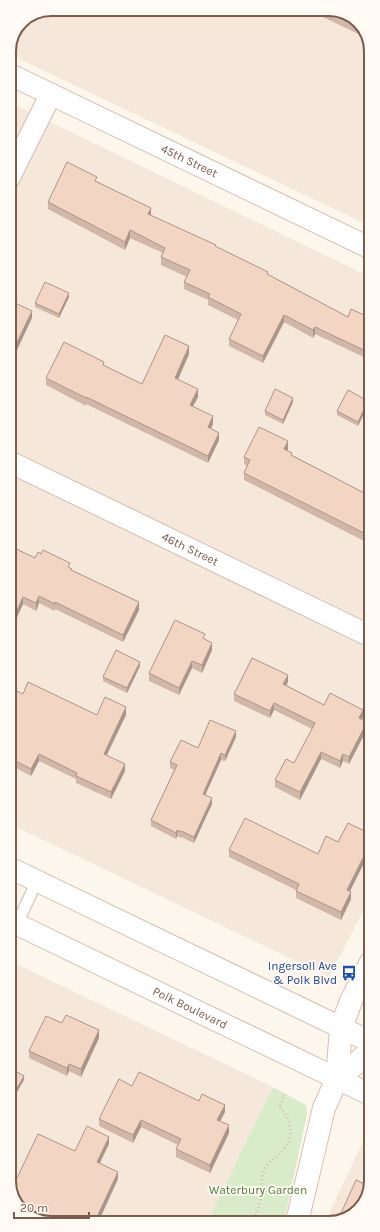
<svg xmlns="http://www.w3.org/2000/svg" width="380" height="1232" viewBox="0 0 380 1232" font-family="Karla,sans-serif">
<style>
.residential{fill:#f5e8da}
.green{fill:#d8ecc9}
.lines{fill:none;stroke-linecap:round;stroke-linejoin:round}
.service-casing{stroke:#d1beb0;stroke-width:13}
.minor-casing{stroke:#d1beb0;stroke-width:23}
.secondary-casing{stroke:#d6c0b0;stroke-width:24}
.path{stroke:#d9b8a5;stroke-width:2.5;stroke-dasharray:1 3;stroke-linecap:butt}
.service{stroke:#fff;stroke-width:11}
.minor{stroke:#fff;stroke-width:21}
.secondary{stroke:#fff;stroke-width:22}
.wall{fill:#d1b7a8}
.shaded-wall{fill:#aa9588}
.building{fill:#f3d5c3;stroke:#aa9588}
.labels{text-anchor:middle;dominant-baseline:central;stroke-width:3.5;stroke-linejoin:round;paint-order:stroke}
.street-label{font-size:12px;fill:#7a5c4d;stroke:#fffaf3}
.transit-label{font-size:12px;fill:#164399;stroke:#fffaf3;text-anchor:end}
.park-label{font-size:12px;fill:#537a41;stroke:#fffaf3}
.rim{fill:none;stroke:#7a5c4d;stroke-width:2}
</style>
<rect width="100%" height="100%" fill="#fdf6ec"/>
<!-- residential -->
<g class="residential">
<path d="M51,9H332L357,19L370,40V226L9,54V48L21,21Z"/>
<path d="M9,102L370,277L371,896L329,977L10,824Z"/>
<path d="M10,961L273,1087L207,1222L48,1223L10,1192Z"/>
<path d="M366,1135L371,1138V1181L362,1207L340,1222H325Z"/>
</g>
<!-- green -->
<path class="green" d="M273,1087L306,1105L307,1114L284,1222H207Z"/>
<g class="lines">
<!-- service casing -->
<g class="service-casing">
<path id="service" d="M17,924L37,881"/>
</g>
<!-- minor casing -->
<g class="minor-casing">
<g id="minor">
<path id="s1" d="M9,74L370,248"/>
<path d="M9,178L51,94"/>
<path id="s2" d="M10,462L370,636"/>
<path d="M10,868L371,1042"/>
<path id="s3" d="M10,921L371,1095"/>
</g>
</g>
<!-- secondary casing -->
<g class="secondary-casing">
<g id="secondary">
<path d="M337,1079L371,1051"/>
<path d="M297,1222L324,1108L337,1079L341,1028L351,1001L371,962"/>
</g>
</g>
<!-- path -->
<path class="path" d="M251,1222C258,1213 261,1201 262,1190C262,1184 261,1177 264,1171C268,1160 278,1158 284,1149C295,1134 291,1118 279,1107L285,1094"/>
<!-- service -->
<use href="#service" class="service"/>
<!-- minor -->
<use href="#minor" class="minor"/>
<!-- secondary -->
<use href="#secondary" class="secondary"/>
</g>
<!-- wall -->
<g class="wall">
<path d="M306,9H332L357,19L369,39Z"/>
<path d="M97,181L151,215L216,247L348,317L370,318V360L315,334L313,338L284,322L263,363L229,346V339L238,320L208,305V300L184,289V282L187,277L161,265V257L163,253L130,238L125,250L48,209V202Z"/>
<path d="M69,297L59,318L35,307V303Z"/>
<path d="M189,354L178,380L198,397L193,406L213,424L211,429L219,440L208,463L86,404V406L46,385V378L104,366L142,384Z"/>
<path d="M293,402L283,424L265,415V411Z"/>
<path d="M368,405L358,426L337,415V411Z"/>
<path d="M288,449L287,451L292,455L370,496V544L244,480V473L247,466L244,464V457Z"/>
<path d="M10,546L35,558L70,568L72,570L139,610L123,642L55,609V611L39,603L36,611L23,604L10,633Z"/>
<path d="M205,639L212,650L202,673L192,668L179,695L149,681V673Z"/>
<path d="M140,666L127,693L103,681V677Z"/>
<path d="M288,682L286,685L324,705L363,717L362,719L367,729L349,764L343,761L340,768L321,759L300,800L275,787V780L294,763L312,729L274,710L270,718L234,701V694Z"/>
<path d="M10,688L23,694L97,715H126L106,755L125,771L111,799L76,783V779L39,761L31,776L10,765Z"/>
<path d="M236,737L225,761L221,760L205,795L212,804L194,843L181,837V838L177,836L176,839L151,826V820L174,770L170,768V762L198,748Z"/>
<path d="M371,834V849L350,891L351,899L341,920L296,898V890L229,857V850L318,854L338,842Z"/>
<path d="M62,1023L99,1038L81,1077L69,1071L67,1076L29,1058V1051Z"/>
<path d="M132,1086L199,1101L225,1112L220,1121L229,1133L210,1173L176,1157V1149L178,1145L141,1127L133,1143L99,1126V1119Z"/>
</g>
<!-- shaded-wall -->
<g class="shaded-wall">
<path d="M151,208V215L148,214Z"/>
<path d="M130,230V238L125,250V242Z"/>
<path d="M69,293V297L59,318V314Z"/>
<path d="M32,311V318L9,367V359Z"/>
<path d="M284,315V322L263,363V356Z"/>
<path d="M315,327V334L313,338V330Z"/>
<path d="M189,346V354L175,386V378Z"/>
<path d="M198,389V397L190,412V405Z"/>
<path d="M293,398V402L283,424V420Z"/>
<path d="M368,401V405L358,426V422Z"/>
<path d="M213,416V424L208,435V427Z"/>
<path d="M219,433V440L208,463V456Z"/>
<path d="M288,441V449L284,457V449Z"/>
<path d="M39,596V603L36,611V603Z"/>
<path d="M23,597V604L10,633V626Z"/>
<path d="M139,602V610L123,642V635Z"/>
<path d="M212,643V650L202,673V665Z"/>
<path d="M192,661V668L179,695V688Z"/>
<path d="M140,662V666L127,693V688Z"/>
<path d="M288,675V682L283,691V684Z"/>
<path d="M274,703V710L270,718V711Z"/>
<path d="M126,707V715L104,761V754Z"/>
<path d="M363,710V717L359,725V718Z"/>
<path d="M367,722V729L349,764V757Z"/>
<path d="M236,731V737L225,761V755Z"/>
<path d="M321,752V759L300,800V792Z"/>
<path d="M221,753V760L203,800V794Z"/>
<path d="M39,754V761L31,776V769Z"/>
<path d="M343,754V761L340,768V761Z"/>
<path d="M125,764V771L111,799V792Z"/>
<path d="M212,798V804L194,843V837Z"/>
<path d="M177,830V836L176,839V833Z"/>
<path d="M371,842V849L347,897V890Z"/>
<path d="M351,892V899L341,920V912Z"/>
<path d="M99,1030V1038L81,1077V1069Z"/>
<path d="M69,1064V1071L67,1076V1068Z"/>
<path d="M24,1076V1080L10,1104V1100Z"/>
<path d="M225,1105V1112L217,1127V1120Z"/>
<path d="M141,1120V1127L133,1143V1135Z"/>
<path d="M229,1125V1133L210,1173V1165Z"/>
<path d="M109,1137V1144L97,1169V1162Z"/>
<path d="M118,1172V1179L98,1223L95,1221Z"/>
</g>
<!-- building -->
<g class="building">
<path d="M322,9H332L357,19L362,29Z"/>
<path d="M67,162L97,177L95,181L151,208L148,214L216,245L215,246L268,272L267,274L348,317L351,309L370,318V353L315,327L313,330L284,315L263,356L229,339L241,314L208,297L210,294L184,282L190,270L161,257L165,248L130,230L125,242L48,202Z"/>
<path d="M45,282L69,293L59,314L35,303Z"/>
<path d="M9,300L32,311L9,359Z"/>
<path d="M165,335L189,346L175,378L198,389L190,405L213,416L208,427L219,433L208,456L86,397V398L46,378L64,342L104,362L103,365L142,384Z"/>
<path d="M275,389L293,398L283,420L265,411Z"/>
<path d="M348,390L368,401L358,422L337,411Z"/>
<path d="M259,427L288,441L284,449L292,453L291,455L370,496V536L244,473L250,460L244,457Z"/>
<path d="M10,546L35,558L38,552L41,554L43,550L70,563L68,567L72,569L71,570L139,602L123,635L55,602V604L39,596L36,603L23,597L10,626Z"/>
<path d="M175,620L205,634L203,638L212,643L202,665L192,661L179,688L149,673Z"/>
<path d="M116,650L140,662L127,688L103,677Z"/>
<path d="M252,658L288,675L283,684L324,705L330,693L363,710L359,718L367,722L349,757L343,754L340,761L321,752L300,792L275,780L286,759L294,763L315,723L274,703L270,711L234,694Z"/>
<path d="M28,682L97,715L105,697L126,707L104,754L125,764L111,792L76,776L77,773L39,754L31,769L10,758V688L23,694Z"/>
<path d="M210,720L236,731L225,755L221,753L203,794L212,798L194,837L181,831V832L177,830L176,833L151,820L177,765L170,762L181,740L198,748Z"/>
<path d="M245,818L318,854L326,836L338,842L348,823L371,834V842L347,890L351,892L341,912L296,891L299,884L229,850Z"/>
<path d="M66,1015L99,1030L81,1069L69,1064L67,1068L29,1051L46,1016L62,1023Z"/>
<path d="M10,1068L24,1076L10,1100Z"/>
<path d="M139,1072L199,1101L202,1094L225,1105L217,1120L229,1125L210,1165L176,1149L181,1139L141,1120L133,1135L99,1119L119,1079L132,1086Z"/>
<path d="M87,1126L109,1137L97,1162L118,1172L95,1221L99,1223H48L23,1213L10,1192V1174L17,1178L38,1134L75,1151Z"/>
<path d="M356,1180L369,1186L362,1207L340,1222H337Z"/>
</g>
<!-- icons -->
<defs>
<g id="bus-bare" transform="scale(1.2)"><path d="M-5-6H5V4H4V6H2V4H-2V6H-4V4H-5ZM-3.5-4V0h7V-4ZM-3.5 1.2v1.5H-2V1.2ZM2 1.2v1.5H3.5V1.2Z" fill="#1a4fb4" stroke="#fffaf3" stroke-width="2.5" paint-order="stroke"/></g>
</defs>
<g fill-rule="evenodd">
<use href="#bus-bare" x="349" y="973"/>
</g>
<g class="labels">
<!-- street labels -->
<g class="street-label">
<text stroke="none"><textPath href="#s1" startOffset="200">45th Street</textPath></text>
<text stroke="none"><textPath href="#s2" startOffset="200">46th Street</textPath></text>
<text stroke="none"><textPath href="#s3" startOffset="200">Polk Boulevard</textPath></text>
</g>
<!-- transit labels -->
<g class="transit-label">
<text x="337" y="966">Ingersoll Ave<tspan x="337" dy="14">&amp; Polk Blvd</tspan></text>
</g>
<!-- park labels -->
<g class="park-label">
<text x="258" y="1190">Waterbury Garden</text>
</g>
</g>
<!-- crop -->
<path d="M0 0H380V1232H0ZM51 16H329A35 35 0 0 1 364 51V1181A35 35 0 0 1 329 1216H51A35 35 0 0 1 16 1181V51A35 35 0 0 1 51 16Z" fill="#fffaf3" fill-rule="evenodd"/>
<path class="rim" d="M51 16H329A35 35 0 0 1 364 51V1181A35 35 0 0 1 329 1216H51A35 35 0 0 1 16 1181V51A35 35 0 0 1 51 16Z"/>
<!-- scale -->
<path d="M14 1212v6h75v-6" fill="none" stroke="#7a5c4d" stroke-width="2"/>
<text x="20" y="1212" font-size="12" fill="#7a5c4d" stroke="#fffaf3" stroke-width="3" paint-order="stroke">20 m</text>
</svg>
